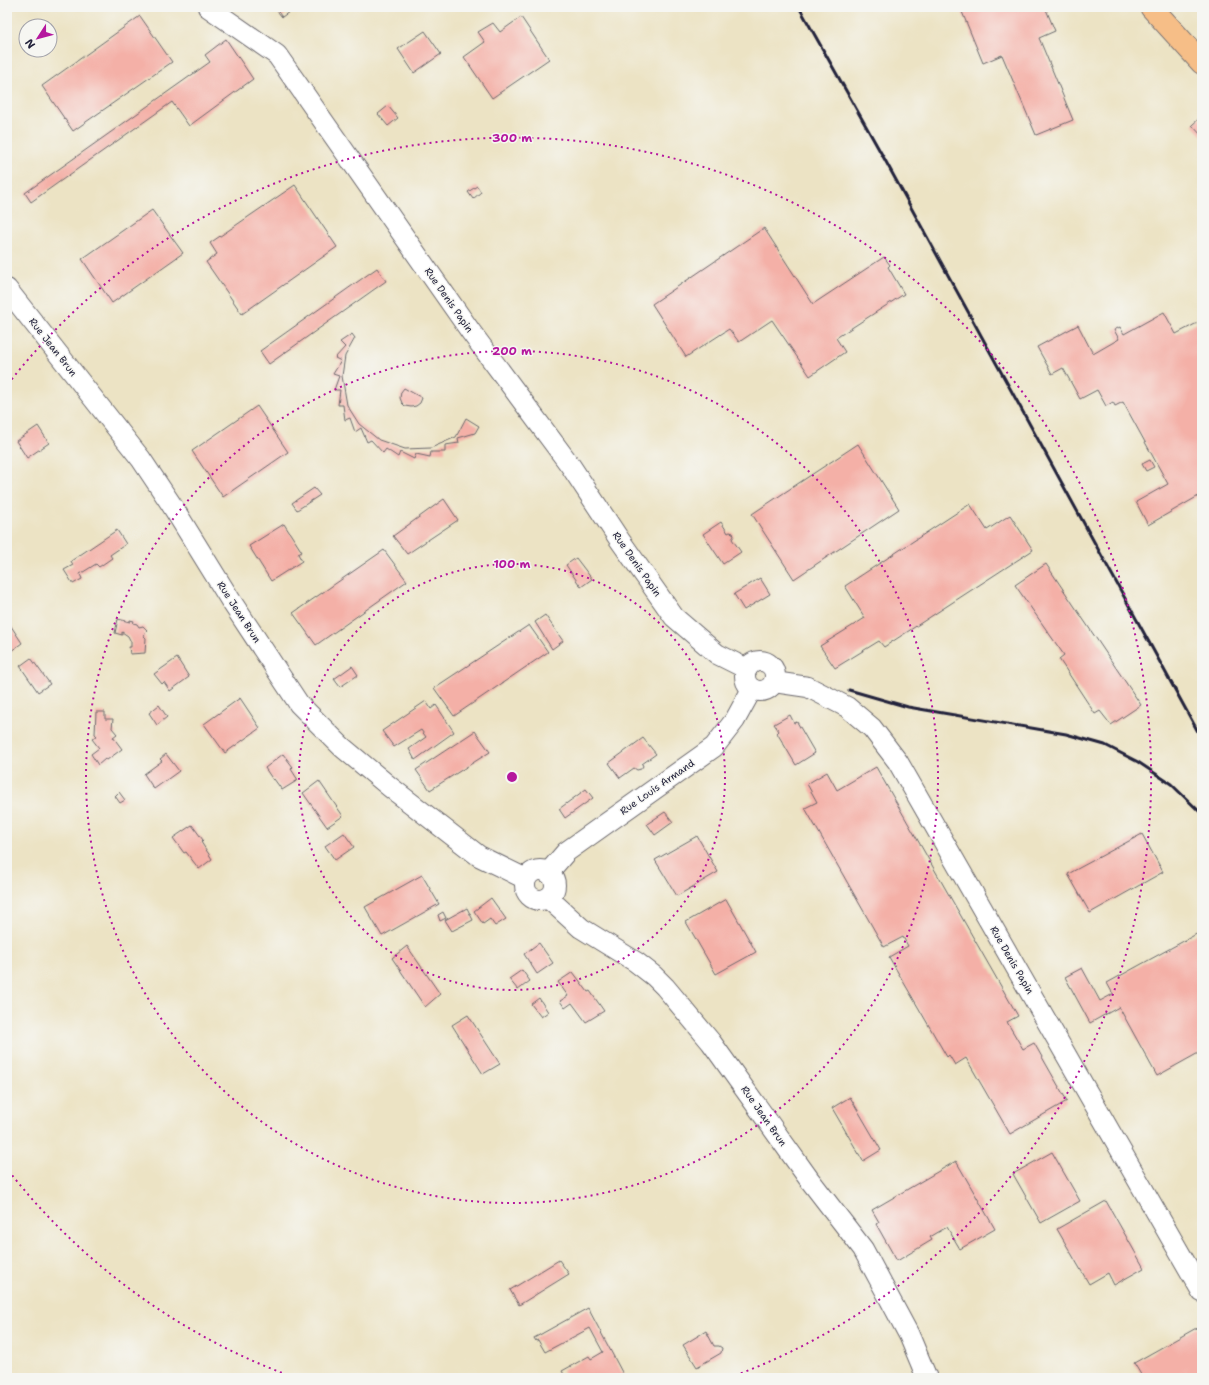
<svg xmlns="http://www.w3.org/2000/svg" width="1209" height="1385" viewBox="0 0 1209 1385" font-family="'Shantell Sans',sans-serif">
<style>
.building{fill:#f4b0a7}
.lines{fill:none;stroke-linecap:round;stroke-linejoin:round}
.minor-casing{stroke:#69666b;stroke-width:22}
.major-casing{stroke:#69666b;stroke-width:24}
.minor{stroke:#fff;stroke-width:20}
.major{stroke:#f6be87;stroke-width:22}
.rail{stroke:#22223b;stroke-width:3}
.ring{fill:none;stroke:#b5179e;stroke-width:2;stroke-dasharray:2 4}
.labels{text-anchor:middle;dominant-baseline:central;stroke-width:3;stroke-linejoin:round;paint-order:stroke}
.street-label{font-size:10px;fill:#22223b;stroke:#f6f6f2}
.centre{fill:#b5179e;stroke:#f6f6f2;stroke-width:2}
.ring-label{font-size:12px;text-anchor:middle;font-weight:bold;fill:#b5179e;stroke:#f6f6f2;stroke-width:3;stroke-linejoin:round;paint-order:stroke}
</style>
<rect width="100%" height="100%" fill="#f6f6f2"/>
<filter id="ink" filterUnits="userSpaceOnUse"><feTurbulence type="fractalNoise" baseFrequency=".025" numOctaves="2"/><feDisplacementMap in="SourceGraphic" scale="8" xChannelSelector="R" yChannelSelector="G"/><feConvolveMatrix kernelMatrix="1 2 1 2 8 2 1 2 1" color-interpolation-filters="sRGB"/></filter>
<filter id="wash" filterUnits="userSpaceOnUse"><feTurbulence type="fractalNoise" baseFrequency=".012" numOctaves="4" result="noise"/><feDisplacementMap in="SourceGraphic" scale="16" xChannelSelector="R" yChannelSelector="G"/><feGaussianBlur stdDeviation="0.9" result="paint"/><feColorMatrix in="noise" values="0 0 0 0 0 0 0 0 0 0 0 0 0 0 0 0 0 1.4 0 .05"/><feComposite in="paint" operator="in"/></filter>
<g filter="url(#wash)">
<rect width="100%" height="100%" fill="#ece3c4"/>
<g id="blocks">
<!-- building -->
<g class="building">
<path d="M274,7H296L282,17Z"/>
<path d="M960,7H1045L1055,31L1039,38L1073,120L1036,135L1002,55L983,63Z"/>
<path d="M140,16L172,62L73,131L42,86Z"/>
<path d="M521,17L549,59L492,98L464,57L485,42L478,32L493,23L500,32Z"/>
<path d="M425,31L441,54L414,73L398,49Z"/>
<path d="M226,39L253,79L189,126L172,102L31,202L25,193L210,62L205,55Z"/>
<path d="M388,106L398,118L388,126L378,114Z"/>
<path d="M1202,116V136L1192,125Z"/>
<path d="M295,185L337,247L242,314L206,262L217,254L210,243Z"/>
<path d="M477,186L481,192L473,199L468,192Z"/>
<path d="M152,210L183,253L112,303L82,259Z"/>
<path d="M764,228L813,304L884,257L890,265L888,267L904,294L836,338L845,352L810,376L772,320L739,342L729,329L686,357L652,304Z"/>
<path d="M377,268L386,281L269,364L260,351Z"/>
<path d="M1164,312L1176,334L1201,321L1202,323V494L1148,525L1136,502L1168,484L1123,402L1115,406L1113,402L1106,406L1097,390L1080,399L1063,368L1052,374L1037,347L1078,325L1093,354L1119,339L1114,330L1120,327L1124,334Z"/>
<path d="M352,334L355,338L345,356L342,376L347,405L359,424L379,440L405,449L431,448L456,437L466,418L479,426L475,433L458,438L459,443L445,445V452H431L430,457L416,454L414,459L400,452L398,457L386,449L383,453L371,440L367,442L361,428L355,432L350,418L345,420L343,405H338L340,390H334L339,376L333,374L341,361L335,358L345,347L340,342Z"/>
<path d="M404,388L422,398L420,403L416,406L411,407L405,406L402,403L400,398L401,392Z"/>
<path d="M257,406L288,452L223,497L192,451Z"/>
<path d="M38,426L49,443L27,458L16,441Z"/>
<path d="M858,444L899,509L794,579L752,514Z"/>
<path d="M1150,460L1154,467L1146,471L1142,464Z"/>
<path d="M314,488L320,495L297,510L292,503Z"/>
<path d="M444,499L458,520L407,554L393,536Z"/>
<path d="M970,504L987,530L1010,515L1033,550L884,647L879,641L835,668L820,646L865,618L845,586Z"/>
<path d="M721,522L728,533L730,532L733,533L734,536L732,539L741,552L723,564L703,534Z"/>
<path d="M284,524L302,552L298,554L302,561L271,581L249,546Z"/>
<path d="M117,530L126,544L110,555L112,558L99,567L96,564L80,574L82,579L73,584L64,570L73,565L71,561Z"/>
<path d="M384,550L407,581L316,645L293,613Z"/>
<path d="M576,558L592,579L581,587L566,565Z"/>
<path d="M1046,564L1141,705L1111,725L1100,711L1095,714L1059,659L1064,655L1015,585Z"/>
<path d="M760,578L770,594L744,610L734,594Z"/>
<path d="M545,615L563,641L552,649L535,622Z"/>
<path d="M118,619L130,622V620L134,621L133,623L137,624L139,627L143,626L147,630L145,632L144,636L146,638L145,653L130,654L129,647H131V642L128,636L122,632V635L115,633Z"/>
<path d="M7,620L22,643L7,654Z"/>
<path d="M529,625L548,652L454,716L434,688Z"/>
<path d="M31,658L50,684L38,692L20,666Z"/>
<path d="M177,658L189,677L170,691L164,682L162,684L154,674Z"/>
<path d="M352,666L358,675L340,687L334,679Z"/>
<path d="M240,698L260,728L225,753L204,724Z"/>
<path d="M426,701L431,709L436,705L454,732L415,760L409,749L426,737L421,730L394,747L382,731Z"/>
<path d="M159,705L167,717L157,725L149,713Z"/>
<path d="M96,712H105V719H113L112,728L117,734L113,737L122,749L107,760L105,759L98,765L91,754L99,748L92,739L97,736L95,734Z"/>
<path d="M790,715L794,723L797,722L815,753L796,765L777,733L779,731L774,724Z"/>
<path d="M475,731L490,752L430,790L416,770Z"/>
<path d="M643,738L656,754L642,764L643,766L641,769L637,770L634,768L620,778L609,763Z"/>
<path d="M166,754L179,771L154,789L144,774L162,761L160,759Z"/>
<path d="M283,754L293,767L291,769L298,780L282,790L274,779L273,780L265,768Z"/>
<path d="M876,767L1018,1016L1007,1022L1023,1049L1034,1043L1067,1101L1010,1134L966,1058L955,1065L949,1055L947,1057L889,957L908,946L903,937L884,947L805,808L817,802L807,784L827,772L837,790Z"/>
<path d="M319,781L343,816L327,827L303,793Z"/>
<path d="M586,789L593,798L565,818L559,809Z"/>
<path d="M119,792L125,800L120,803L115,796Z"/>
<path d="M665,812L673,822L655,835L647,824Z"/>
<path d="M192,825L203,840L201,842L212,859L199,869L186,852L184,853L173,838Z"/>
<path d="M344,833L354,847L335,860L325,846Z"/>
<path d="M1142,834L1163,872L1090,913L1068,874Z"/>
<path d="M697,836L718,872L677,896L655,860Z"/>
<path d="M422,875L439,904L382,936L365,907Z"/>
<path d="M491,898L506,919L495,926L490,919L483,924L474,911Z"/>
<path d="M726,899L756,952L716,974L686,922Z"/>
<path d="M467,908L473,920L452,931L445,920Z"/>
<path d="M443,912L446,918L440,921L438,915Z"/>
<path d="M1202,931V1051L1157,1076L1119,1007L1090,1023L1065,977L1082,968L1100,1001L1113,994L1107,983Z"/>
<path d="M539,943L553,963L537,974L524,954Z"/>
<path d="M407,946L440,994L425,1007L392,958Z"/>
<path d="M522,970L530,981L518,990L509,979Z"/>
<path d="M573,972L588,992L590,991L604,1011L586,1022L572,1003L565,1008L560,1001L568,996L558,982Z"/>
<path d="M539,998L548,1012L541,1017L531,1004Z"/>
<path d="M468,1015L500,1064L483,1074L452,1025Z"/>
<path d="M850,1097L881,1150L863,1161L832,1108Z"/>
<path d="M1052,1152L1080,1201L1041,1223L1013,1174Z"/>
<path d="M956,1161L995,1229L960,1249L947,1227L930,1237L932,1240L897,1261L876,1224L879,1222L872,1210Z"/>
<path d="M1106,1201L1144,1268L1114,1285L1108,1273L1089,1284L1057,1229Z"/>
<path d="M559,1260L569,1274L519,1305L510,1290Z"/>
<path d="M588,1308L624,1376L619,1378H566L562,1371L589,1356L591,1359L603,1352L590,1328L545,1352L538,1340L536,1341L534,1338Z"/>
<path d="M1198,1327L1202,1335V1378H1143L1134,1363Z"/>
<path d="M706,1331L714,1346H719L722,1348L721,1353L697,1367L683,1345Z"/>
</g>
</g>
</g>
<g filter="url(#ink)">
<use href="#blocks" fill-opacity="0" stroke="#69666b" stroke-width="1"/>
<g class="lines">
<!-- minor casing -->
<g class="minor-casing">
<g id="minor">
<path d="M208,7L277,55L471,332L570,465L619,539L674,617L717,654L747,669"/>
<path d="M7,289L141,459L171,504L231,601L299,704L342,747L390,787L479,856L526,879"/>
<circle cx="760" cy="676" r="15"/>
<path d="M774,682L808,687L847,707L872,728L898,762L1202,1292"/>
<circle cx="540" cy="885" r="15"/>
<path d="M548,873L566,852L714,747L735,720L752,689"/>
<path d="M548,898L581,928L636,962L654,976L665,987L711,1042L809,1179L863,1249L909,1335L927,1378"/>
</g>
</g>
<!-- major casing -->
<g class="major-casing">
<path id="major" d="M1151,7L1202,63"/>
</g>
<!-- minor -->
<use href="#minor" class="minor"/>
<!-- major -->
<use href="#major" class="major"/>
<!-- rail -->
<g class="rail">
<path d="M799,7L885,160L1202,739"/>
<path d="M849,690L908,707L1066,734L1105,745L1138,762L1171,784L1202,814"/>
</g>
</g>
</g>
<!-- distance rings -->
<g class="ring">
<circle cx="512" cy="777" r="213"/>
<circle cx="512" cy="777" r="426"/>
<path d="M293 1377A639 639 0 0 1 8 1170M8 384A639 639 0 1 1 731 1377"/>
</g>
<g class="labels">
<!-- street labels -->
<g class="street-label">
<text transform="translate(449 300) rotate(55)">Rue Denis Papin</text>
<text transform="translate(53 347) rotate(52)">Rue Jean Brun</text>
<text transform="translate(637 564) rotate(55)">Rue Denis Papin</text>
<text transform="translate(239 612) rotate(57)">Rue Jean Brun</text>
<text transform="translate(657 787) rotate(-35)">Rue Louis Armand</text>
<text transform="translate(1012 960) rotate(60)">Rue Denis Papin</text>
<text transform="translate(764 1116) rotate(55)">Rue Jean Brun</text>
</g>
</g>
<circle cx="512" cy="777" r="6" class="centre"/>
<g class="ring-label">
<text x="512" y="142">300 m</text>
<text x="512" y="355">200 m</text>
<text x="512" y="568">100 m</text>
</g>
<!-- margin -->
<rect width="1209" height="1385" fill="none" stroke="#f6f6f2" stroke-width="24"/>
<!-- north arrow -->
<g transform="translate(38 38) rotate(234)"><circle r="19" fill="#f6f6f2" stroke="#a1a1a9"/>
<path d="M0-3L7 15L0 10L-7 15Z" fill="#b5179e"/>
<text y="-6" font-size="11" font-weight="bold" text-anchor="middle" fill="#22223b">N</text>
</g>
</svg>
